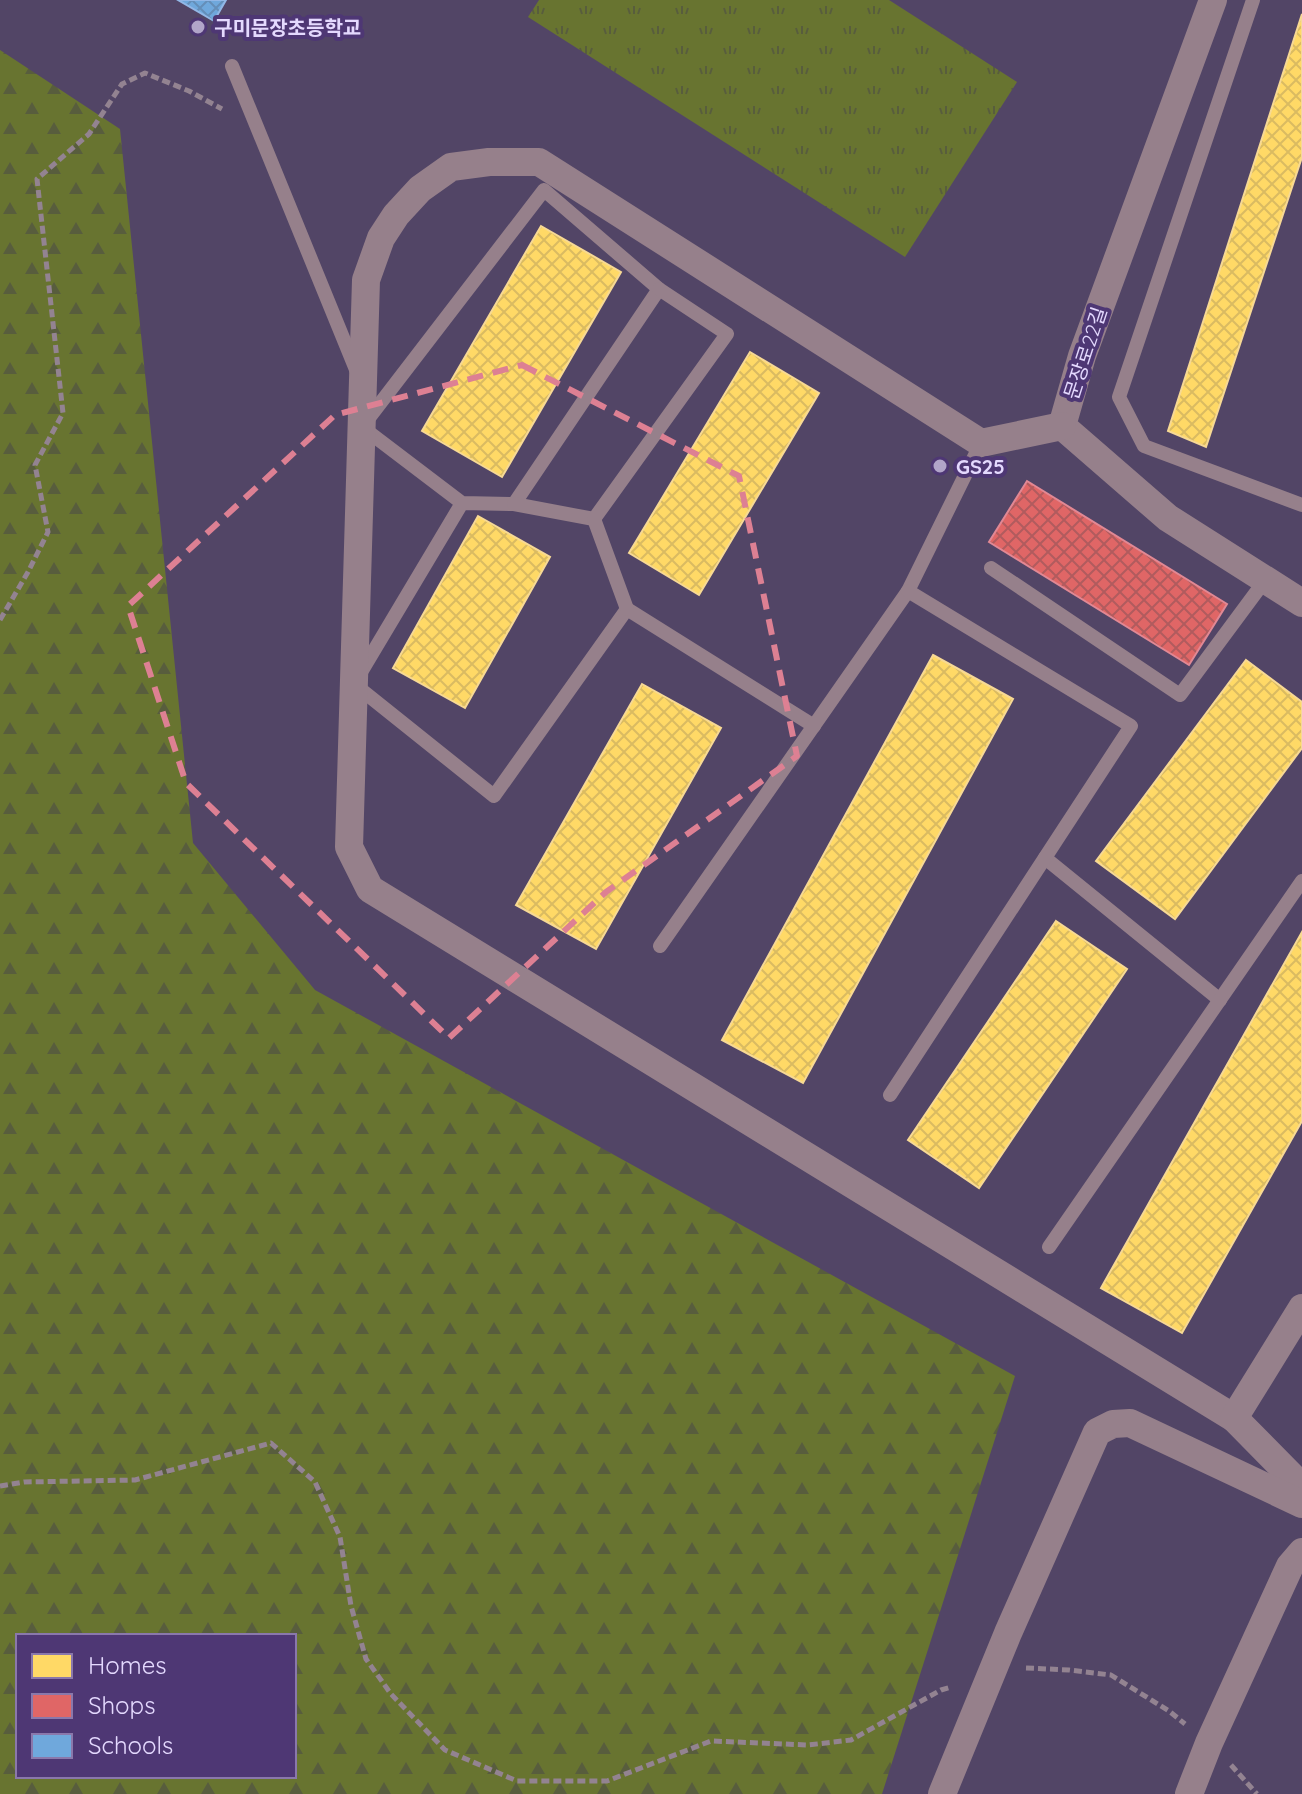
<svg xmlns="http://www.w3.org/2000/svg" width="1302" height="1794" viewBox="0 0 1302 1794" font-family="Quicksand,'Noto Sans KR',sans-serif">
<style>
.grass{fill:url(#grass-tufts)}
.forest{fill:url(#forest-firs);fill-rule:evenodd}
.homes{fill:url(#homes-cross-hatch);stroke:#f7d994;stroke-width:2}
.shops{fill:url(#shops-cross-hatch);stroke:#e18894;stroke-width:2}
.schools{fill:url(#schools-cross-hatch);stroke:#92b7e6;stroke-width:2}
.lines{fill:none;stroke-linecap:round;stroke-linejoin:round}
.path{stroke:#938391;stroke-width:5;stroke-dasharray:8 4;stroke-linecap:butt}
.lane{stroke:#96808b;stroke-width:14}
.street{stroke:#96808b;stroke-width:28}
.marked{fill:none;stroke:#dd8093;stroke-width:6;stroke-dasharray:16 10;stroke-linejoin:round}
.poi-dot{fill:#b1a5c9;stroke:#4e3774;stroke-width:3}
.labels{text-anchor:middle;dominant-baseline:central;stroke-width:8;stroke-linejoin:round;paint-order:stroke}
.poi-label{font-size:20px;font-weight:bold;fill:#e4d9fe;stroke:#4e3774;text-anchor:start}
.street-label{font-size:20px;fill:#e4d9fe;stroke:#4e3774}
</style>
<defs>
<pattern id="grass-tufts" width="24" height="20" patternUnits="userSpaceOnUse" patternTransform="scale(2)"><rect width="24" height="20" fill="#687430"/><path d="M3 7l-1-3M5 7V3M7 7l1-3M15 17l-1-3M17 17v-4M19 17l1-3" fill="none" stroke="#585d3d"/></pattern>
<pattern id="forest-firs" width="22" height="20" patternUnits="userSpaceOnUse" patternTransform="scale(2)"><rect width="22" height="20" fill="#687430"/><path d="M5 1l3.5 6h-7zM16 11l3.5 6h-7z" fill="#585d3d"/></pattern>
<pattern id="homes-cross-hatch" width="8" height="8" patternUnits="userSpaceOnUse" patternTransform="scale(2)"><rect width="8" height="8" fill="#ffd966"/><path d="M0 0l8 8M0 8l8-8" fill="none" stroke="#dabb61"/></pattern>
<pattern id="shops-cross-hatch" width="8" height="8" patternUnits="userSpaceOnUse" patternTransform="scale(2)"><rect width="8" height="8" fill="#e06666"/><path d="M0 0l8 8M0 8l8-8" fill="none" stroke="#b15b5e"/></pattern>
<pattern id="schools-cross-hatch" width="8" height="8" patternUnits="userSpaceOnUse" patternTransform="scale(2)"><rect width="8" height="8" fill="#6fa8dc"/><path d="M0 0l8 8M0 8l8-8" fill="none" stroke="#648eb8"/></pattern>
</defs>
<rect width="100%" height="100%" fill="#524566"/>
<!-- grass -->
<path class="grass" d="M539,0H889L1017,82L905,257L528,17Z"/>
<!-- forest -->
<path class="forest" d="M0,50L120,129L193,843L315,990L1015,1376L882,1794H0ZM18,1636H294V1776H18Z"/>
<!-- homes -->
<g class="homes">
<path d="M1302,14V157L1206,447L1168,431Z"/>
<path d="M541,226L621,272L502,477L422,431Z"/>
<path d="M750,352L819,393L699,595L629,553Z"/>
<path d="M478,516L550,557L465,708L393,668Z"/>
<path d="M933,655L1013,699L803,1083L722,1040Z"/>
<path d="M1246,660L1302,702V748L1175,919L1096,861Z"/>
<path d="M642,684L721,728L596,949L516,905Z"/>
<path d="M1056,921L1127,969L979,1188L908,1140Z"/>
<path d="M1302,932V1121L1182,1333L1101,1288Z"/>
</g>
<!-- shops -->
<path class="shops" d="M1027,481L1227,604L1189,665L989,542Z"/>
<!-- schools -->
<path class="schools" d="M178,0H226L214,21Z"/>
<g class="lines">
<!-- path -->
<g class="path">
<path d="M0,620L28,572L48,532L35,465L63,413L37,179L89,134L122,84L145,73L189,91L222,109"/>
<path d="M0,1486L24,1482L135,1480L271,1443L315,1482L340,1537L351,1606L366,1659L391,1694L445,1750L517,1781H607L711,1741L808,1745L851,1740L941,1690L951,1687"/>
<path d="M1026,1668L1069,1670L1111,1675L1169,1711L1185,1724"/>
<path d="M1231,1765L1257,1794"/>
</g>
<!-- lane -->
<g class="lane">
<path d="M1253,0L1119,397L1144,446L1302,505"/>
<path d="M232,66L357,372"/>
<path d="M462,503L514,504L659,289L544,190L362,427L462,503L354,684L494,796L627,609L814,726"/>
<path d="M514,504L594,519"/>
<path d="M991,568L1180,695L1266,579"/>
<path d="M627,609L594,519L727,334L659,289"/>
<path d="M1045,858L1220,1000"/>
<path d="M660,946L908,591L981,443"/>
<path d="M890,1095L1131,726L908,591"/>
<path d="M1049,1247L1302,881"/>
</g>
<!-- street -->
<g class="street">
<path d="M1213,0L1082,356L1062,426L1168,518L1302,603"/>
<path d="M1062,426L981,443L539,162H489L451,167L420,189L396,215L381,238L366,280L349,847L370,889L1234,1418"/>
<path d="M1302,1308L1234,1418L1302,1487"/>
<path d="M942,1794L1008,1633L1097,1432L1113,1424L1130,1423L1302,1504"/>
<path d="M1189,1794L1209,1743L1290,1566L1302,1552"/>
</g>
</g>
<!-- marked area -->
<path class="marked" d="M522,365L739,476L797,756L606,892L449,1038L186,783L128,606L335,415Z"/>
<!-- markers -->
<g class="poi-dot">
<circle cx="198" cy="27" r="8"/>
<circle cx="940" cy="466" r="8"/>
</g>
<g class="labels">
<!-- poi labels -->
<g class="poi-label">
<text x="214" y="27">구미문장초등학교</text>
<text x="956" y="466">GS25</text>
</g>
<!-- street labels -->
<g class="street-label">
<text transform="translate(1085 353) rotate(-72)">문장로22길</text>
</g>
</g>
<!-- legend -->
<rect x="16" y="1634" width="280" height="144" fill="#4e3774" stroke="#8a78ab" stroke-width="2"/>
<rect x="32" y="1654" width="40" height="24" fill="#ffd966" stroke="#8a78ab" stroke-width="2"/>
<text x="88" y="1674" font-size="24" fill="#e4d9fe">Homes</text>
<rect x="32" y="1694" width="40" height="24" fill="#e06666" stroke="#8a78ab" stroke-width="2"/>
<text x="88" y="1714" font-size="24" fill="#e4d9fe">Shops</text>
<rect x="32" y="1734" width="40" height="24" fill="#6fa8dc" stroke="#8a78ab" stroke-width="2"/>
<text x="88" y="1754" font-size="24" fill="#e4d9fe">Schools</text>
</svg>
